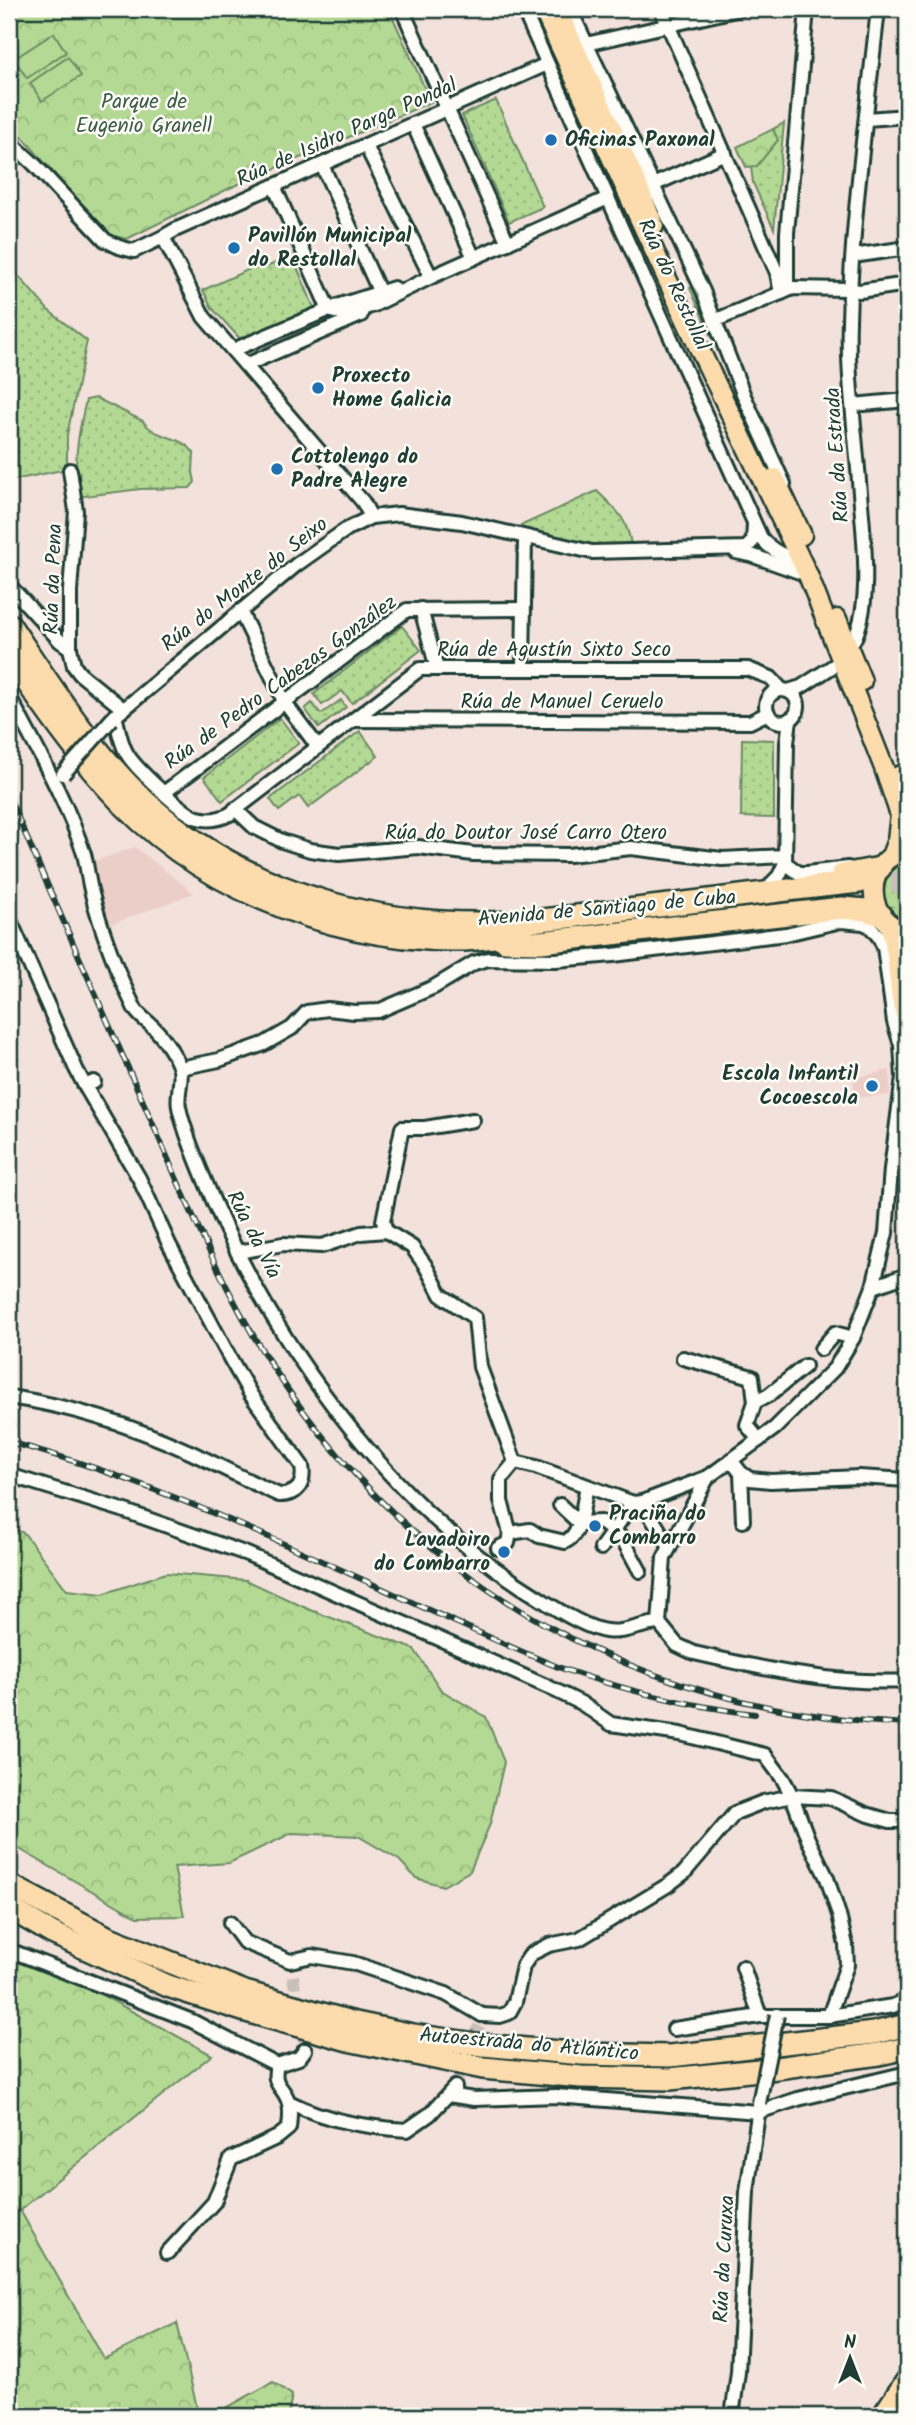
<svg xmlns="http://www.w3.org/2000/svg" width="916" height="2425" viewBox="0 0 916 2425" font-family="Kalam,sans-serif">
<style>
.built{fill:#eccec8}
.grass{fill:url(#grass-dots);stroke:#6a8b64;stroke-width:2}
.forest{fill:url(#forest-crowns);stroke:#6a8b64;stroke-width:2}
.pitch{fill:#b4d994;stroke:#6a8b64;stroke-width:2}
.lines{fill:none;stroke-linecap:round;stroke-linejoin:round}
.street-tunnel{stroke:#c9c0ba;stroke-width:12;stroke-dasharray:12 6;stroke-linecap:butt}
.highway-tunnel{stroke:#c9c0ba;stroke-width:21;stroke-dasharray:21 10;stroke-linecap:butt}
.street-casing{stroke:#1f3d34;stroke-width:18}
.primary-casing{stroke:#1f3d34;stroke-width:23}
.highway-casing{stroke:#1f3d34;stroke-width:26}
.street{stroke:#fdfcf7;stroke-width:12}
.primary{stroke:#fcdcac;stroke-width:18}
.highway{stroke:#fcdcac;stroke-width:21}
.rail-casing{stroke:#1f3d34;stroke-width:6}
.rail{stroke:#fdfcf7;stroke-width:3.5;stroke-dasharray:10;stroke-linecap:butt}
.street-bridge-casing{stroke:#1f3d34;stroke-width:18;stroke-linecap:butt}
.street-bridge{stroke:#fdfcf7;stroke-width:12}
.poi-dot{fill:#1f6fb2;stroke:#fdfcf7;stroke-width:2.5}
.labels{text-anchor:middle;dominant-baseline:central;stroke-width:5;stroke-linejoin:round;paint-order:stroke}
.park-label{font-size:21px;fill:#3d5c47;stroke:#fdfcf7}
.street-label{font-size:21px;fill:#1f3d34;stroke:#fdfcf7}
.poi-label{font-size:21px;font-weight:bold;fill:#1f3d34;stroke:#fdfcf7;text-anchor:start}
</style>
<defs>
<pattern id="grass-dots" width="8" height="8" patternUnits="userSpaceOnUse" patternTransform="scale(1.75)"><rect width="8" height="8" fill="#b4d994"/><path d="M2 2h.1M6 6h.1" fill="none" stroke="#9abb80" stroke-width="1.8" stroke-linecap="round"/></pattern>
<pattern id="forest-crowns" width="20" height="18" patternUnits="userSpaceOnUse" patternTransform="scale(1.75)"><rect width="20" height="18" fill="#b4d994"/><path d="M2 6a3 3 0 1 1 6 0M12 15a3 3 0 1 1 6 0" fill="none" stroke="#9abb80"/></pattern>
</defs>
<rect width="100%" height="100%" fill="#f3e1db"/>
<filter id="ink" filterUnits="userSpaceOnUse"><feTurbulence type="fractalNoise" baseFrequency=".0143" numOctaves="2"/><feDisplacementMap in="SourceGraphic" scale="14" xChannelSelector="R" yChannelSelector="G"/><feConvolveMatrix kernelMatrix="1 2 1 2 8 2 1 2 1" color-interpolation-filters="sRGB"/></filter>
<g filter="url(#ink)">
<!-- built -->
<g class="built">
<path d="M135,847L194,893L106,926L90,863Z"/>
<path d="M890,1070V1095L855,1098L853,1078Z"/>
</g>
<!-- grass -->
<g class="grass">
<path d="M496,100L543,207L509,222L462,115Z"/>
<path d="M784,123L774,229L753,183L751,166L757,165L777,140L773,129Z"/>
<path d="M9,130L21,135L22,161L9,180Z"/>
<path d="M292,255L315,310L243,342L212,308L203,290L263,263L265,268Z"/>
<path d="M9,265L48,310L87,341L67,435V469L9,481Z"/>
<path d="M697,286L714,331L710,334L690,288Z"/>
<path d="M96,398L143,421C156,440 180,434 194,453L193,472L195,482L190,488L140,489L78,497C73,463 78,434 86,400Z"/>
<path d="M907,413V529L898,414Z"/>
<path d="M597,491C616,510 626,516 631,544H588L518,527Z"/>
<path d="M402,626L421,650L352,703L342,691L322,705L314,694Z"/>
<path d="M341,700L346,707L319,728L305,709L312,703L321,714Z"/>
<path d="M280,718L299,743L222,801L204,777Z"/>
<path d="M360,731L378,756L308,808L299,796L279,811L270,799Z"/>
<path d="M742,739L774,740V818L741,817Z"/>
<path d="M907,862V923C877,911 876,873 907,862Z"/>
</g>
<!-- forest -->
<g class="forest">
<path d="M9,9H389L431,102L234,186L127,239L106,234L21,135L9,130Z"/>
<path d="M773,129L778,140L757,166L746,167L737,147Z"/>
<path d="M9,1527L24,1533L67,1590L103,1594L166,1573L246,1580L308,1609L414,1649L441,1690L486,1717L504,1762L490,1824L470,1871L443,1886L416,1878L399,1860L358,1836L292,1833L229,1863L174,1867L184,1916L137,1917L9,1843Z"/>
<path d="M9,1957L82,1984L212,2055L20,2210L104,2359L177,2323L199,2416H9Z"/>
<path d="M273,2382L292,2395L288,2416H212Z"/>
</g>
<!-- pitch -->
<g class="pitch">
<path d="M54,33L66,52L27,78L14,59Z"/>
<path d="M68,57L81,76L42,101L30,83Z"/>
</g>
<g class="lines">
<!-- street-tunnel -->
<g class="street-tunnel">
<path d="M293,1976L305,2050"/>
<path d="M455,2087L481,2021"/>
</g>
<!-- highway-tunnel -->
<path class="highway-tunnel" d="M860,882H907"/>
<!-- street casing -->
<g class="street-casing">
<g id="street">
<path d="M402,9L508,243"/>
<path d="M523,9L761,538C773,552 784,556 801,561"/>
<path d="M570,9L703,291L744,396L784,484"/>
<path d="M661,9L777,273L781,293"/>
<path d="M586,44L740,9"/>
<path d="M867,119L907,116"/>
<path d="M413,124L474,258"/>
<path d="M9,141L34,164L105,240L119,247L134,251L163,237L204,317L363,502L371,517"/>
<path d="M366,146L431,277"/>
<path d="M322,165L380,293"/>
<path d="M274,186L329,310"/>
<path d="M653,194V185L725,153"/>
<path d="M163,237L175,230L547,64"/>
<path d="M853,256L907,248"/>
<path d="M787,287V233L807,9"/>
<path d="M329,310L335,312H353L374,305L431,277L608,198"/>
<path d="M714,321L793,288L846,289L860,291L907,284"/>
<path d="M233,350L340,305L394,288"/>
<path d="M246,365L361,315"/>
<path d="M853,405L907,400"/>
<path d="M70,470L76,511L70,591V648L74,666L80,674L122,708"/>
<path d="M736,552L751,555L808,575"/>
<path d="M9,585L60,641L70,648"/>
<path d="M421,609L437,669"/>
<path d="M240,611L285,703L318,747"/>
<path d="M849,648C876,611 862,525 859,481C855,428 847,374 849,321C852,217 867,112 878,9"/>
<path d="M523,669L525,538"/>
<circle cx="782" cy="706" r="16"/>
<path d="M788,691L801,687L841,661"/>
<path d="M9,696C36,748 66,799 84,854C87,866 88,878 91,890C100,927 118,975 135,1009C139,1016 146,1020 152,1026C162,1035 174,1053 179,1066C184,1078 176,1094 179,1107C184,1131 194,1154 203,1176C267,1336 387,1505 536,1596C554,1608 585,1628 606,1631C625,1634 640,1624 659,1623"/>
<path d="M115,715C118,727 120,741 126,752C132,765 184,815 198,818C209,821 220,819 230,814L420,669H748L771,678L782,690"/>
<path d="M112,719L296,565L347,529L371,517L399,514L462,522L592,552L746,548L753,541L754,524"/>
<path d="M354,720L750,722L768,713"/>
<path d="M165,792L407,610L523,609"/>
<path d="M235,809L254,827L282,841L310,850L339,854L418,847L473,854L569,855L631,848L722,859L785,856"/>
<path d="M785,863L799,873H807L848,868"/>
<path d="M772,883L779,876L785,863L787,743L790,719"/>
<path d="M9,918L76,1069L85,1086L94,1082"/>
<path d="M180,1068L219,1060L264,1044L292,1028L307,1012L328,1009L354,1012L378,1011L434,987L474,963L488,959L556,960L613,955L786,934L841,921L863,923L870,926L879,937L884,947L894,1022L901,1045L903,1077L891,1169L886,1233L873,1287L853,1338L835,1368L775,1428L708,1477L664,1558L659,1623L677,1645L694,1653C764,1669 835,1685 907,1681"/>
<path d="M386,1231L383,1221L402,1128H425L473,1120"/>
<path d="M238,1252L283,1244L322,1246L361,1233L386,1231L412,1247L425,1265L441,1295L475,1318L480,1367L515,1462L536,1467L633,1503L642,1502L708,1477"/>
<path d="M873,1287L907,1275"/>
<path d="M821,1349L835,1333L853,1338"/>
<path d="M683,1358L752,1377L755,1402L747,1425L759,1440"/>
<path d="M9,1397C71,1406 135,1427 192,1453C222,1467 250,1482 279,1495C298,1495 305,1484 302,1466L251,1395L231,1360L169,1244L139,1178L85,1086"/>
<path d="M755,1402L769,1395L805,1366"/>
<path d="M731,1460L741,1473L750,1479L771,1481L859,1477L907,1480"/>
<path d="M515,1462L501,1479V1501L510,1533L530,1530L539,1536L565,1542C583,1533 582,1505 587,1487"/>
<path d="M741,1473L743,1521"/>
<path d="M9,1475L122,1510L247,1554L546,1686L581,1703L611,1724L680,1734L765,1755L783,1779L792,1796L808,1839L827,1878L839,1915L846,1945L847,1965L829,2016"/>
<path d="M642,1502L669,1546"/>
<path d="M560,1505L579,1523L601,1522L622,1538L640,1571"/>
<path d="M498,1548L508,1543L510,1533"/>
<path d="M601,1548L633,1503"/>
<path d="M230,1923L244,1942L290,1961L312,1956L353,1963L446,1994L482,2015"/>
<path d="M9,1950L192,2021L277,2065"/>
<path d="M743,1967L760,2016H829L893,2006L907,2000"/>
<path d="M482,2015L500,2016L509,2013L515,2002L523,1966L531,1954L549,1945L579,1939L668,1885L684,1873L735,1813L763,1802L792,1796L831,1798L866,1814L890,1821H907"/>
<path d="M674,2029L760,2016"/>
<path d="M448,2095L474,2099L556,2096L758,2112L798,2099L907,2073"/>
<path d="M289,2102C327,2121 365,2127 407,2130L430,2114L455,2087"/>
<path d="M167,2253L214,2202L231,2159L278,2137L289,2128C290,2120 291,2111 289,2104C285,2086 271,2087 277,2065L299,2058L305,2050"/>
<path d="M732,2416L738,2372L747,2192L759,2107"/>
</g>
</g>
<!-- primary casing -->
<g class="primary-casing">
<g id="primary">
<path d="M543,9L697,344L808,575L884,768L900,815L897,840L891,856"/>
<path d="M557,9L638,186L654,226"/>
<path d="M775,478L802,535"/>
<path d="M837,619L862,681"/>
<path d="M907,851C862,857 863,924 907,931"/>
<path d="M889,924C901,957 895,988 907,1020"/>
<path d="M881,2416L907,2378"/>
</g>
</g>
<!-- highway casing -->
<g class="highway-casing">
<g id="highway">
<path d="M9,624C50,685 94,755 148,804C252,898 391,932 528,921C558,919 588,914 617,911C698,902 779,890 860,882"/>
<path d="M9,655C39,701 71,746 107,787C193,884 323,938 452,940C474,941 498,936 520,934"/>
<path d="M900,777L907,789"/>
<path d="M842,875L880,868"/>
<path d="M505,941L541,942L842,908L866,910L881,915"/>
<path d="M9,1885L107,1937L245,1992L351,2022L413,2035L483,2045L582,2054L670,2056L874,2033L907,2025"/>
<path d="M9,1908L52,1933L168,1986L246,2011L348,2040L483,2068L581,2077L670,2079L769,2069L879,2054L907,2048"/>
</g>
</g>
<!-- street -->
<use href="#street" class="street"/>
<!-- primary -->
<use href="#primary" class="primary"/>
<!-- highway -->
<use href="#highway" class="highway"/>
<!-- rail casing -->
<g class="rail-casing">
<g id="rail">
<path d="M9,797C56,905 104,1014 152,1122C188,1205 223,1290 272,1366C416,1589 643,1712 907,1724"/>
<path d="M9,1442C201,1493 375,1591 558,1667C622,1690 688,1706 755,1714"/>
</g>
</g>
<!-- rail -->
<use href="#rail" class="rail"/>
<!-- street-bridge casing -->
<g class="street-bridge-casing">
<g id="street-bridge">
<path d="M63,774L112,719"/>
<path d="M759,2103L777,2015"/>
</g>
</g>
<!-- street-bridge -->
<use href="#street-bridge" class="street-bridge"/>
</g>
</g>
<!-- markers -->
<g class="poi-dot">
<circle cx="551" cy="140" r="7"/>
<circle cx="234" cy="248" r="7"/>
<circle cx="318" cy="388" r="7"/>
<circle cx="277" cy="469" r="7"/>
<circle cx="872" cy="1086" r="7"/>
<circle cx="595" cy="1526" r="7"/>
<circle cx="504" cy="1552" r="7"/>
</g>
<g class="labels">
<!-- park labels -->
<g class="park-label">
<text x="144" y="102">Parque de<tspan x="144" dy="24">Eugenio Granell</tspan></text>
</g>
<!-- street labels -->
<g class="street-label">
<text transform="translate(347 133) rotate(-24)">Rúa de Isidro Parga Pondal</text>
<text transform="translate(673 285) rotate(65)">Rúa do Restollal</text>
<text transform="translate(838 455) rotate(-94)">Rúa da Estrada</text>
<text transform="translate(54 579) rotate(-88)">Rúa da Pena</text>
<text transform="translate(245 585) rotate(-38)">Rúa do Monte do Seixo</text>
<text x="554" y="650">Rúa de Agustín Sixto Seco</text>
<text transform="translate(281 683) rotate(-36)">Rúa de Pedro Cabezas González</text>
<text x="562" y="702">Rúa de Manuel Ceruelo</text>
<text x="526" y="833">Rúa do Doutor José Carro Otero</text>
<text transform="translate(607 909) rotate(-5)">Avenida de Santiago de Cuba</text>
<text transform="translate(253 1235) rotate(63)">Rúa da Vía</text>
<text transform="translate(529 2045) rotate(5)">Autoestrada do Atlántico</text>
<text transform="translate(725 2259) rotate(-87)">Rúa da Curuxa</text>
</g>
<!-- poi labels -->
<g class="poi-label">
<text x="565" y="140">Oficinas Paxonal</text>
<text x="248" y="236">Pavillón Municipal<tspan x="248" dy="24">do Restollal</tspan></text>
<text x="332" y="376">Proxecto<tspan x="332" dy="24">Home Galicia</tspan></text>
<text x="291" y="457">Cottolengo do<tspan x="291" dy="24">Padre Alegre</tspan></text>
<text x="858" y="1074" text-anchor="end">Escola Infantil<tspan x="858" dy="24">Cocoescola</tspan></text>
<text x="609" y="1514">Praciña do<tspan x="609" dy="24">Combarro</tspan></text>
<text x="490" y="1540" text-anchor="end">Lavadoiro<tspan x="490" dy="24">do Combarro</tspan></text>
</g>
</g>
<!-- margin -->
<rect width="916" height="2425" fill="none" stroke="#fdfcf7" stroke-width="35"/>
<rect x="18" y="18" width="881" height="2390" fill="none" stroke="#1f3d34" stroke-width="2.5" filter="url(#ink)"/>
<!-- north arrow -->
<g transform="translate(850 2358)" stroke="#fdfcf7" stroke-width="5" paint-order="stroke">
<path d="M0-5L12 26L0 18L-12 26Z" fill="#1f3d34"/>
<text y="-10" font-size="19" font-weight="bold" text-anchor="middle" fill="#1f3d34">N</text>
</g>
</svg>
